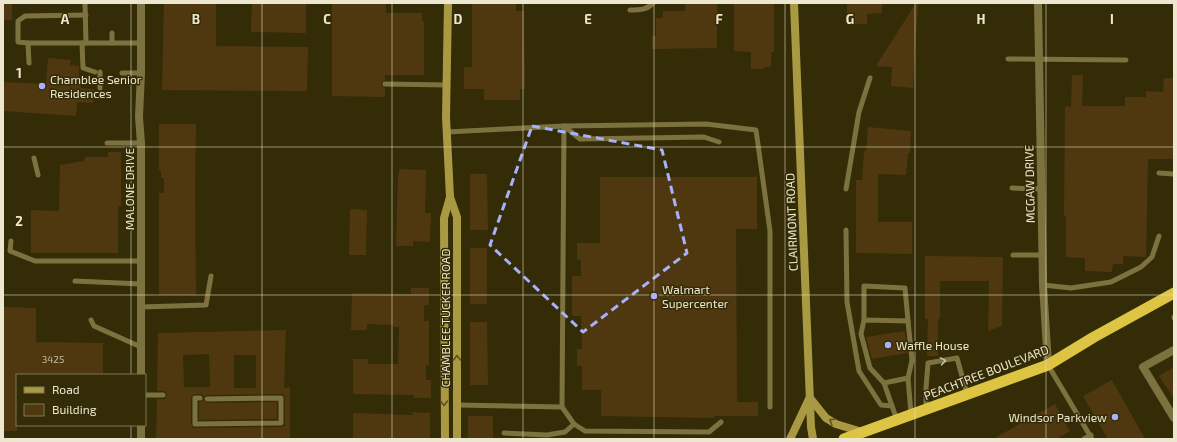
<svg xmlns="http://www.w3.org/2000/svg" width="1177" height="442" viewBox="0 0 1177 442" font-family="'Exo 2',sans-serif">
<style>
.building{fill:#4f3810;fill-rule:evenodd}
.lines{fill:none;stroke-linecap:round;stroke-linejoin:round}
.service{stroke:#7c723f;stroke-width:5}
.minor{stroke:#7c723f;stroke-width:8}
.secondary{stroke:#aa9943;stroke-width:8}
.trunk{stroke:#ddc442;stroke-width:11}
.oneway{stroke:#5d521b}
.oneway2{stroke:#cac4a3}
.marked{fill:none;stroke:#a7b1fc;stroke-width:3;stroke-dasharray:8 5;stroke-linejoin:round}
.grid{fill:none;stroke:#ece7ce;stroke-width:1;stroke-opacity:0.55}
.poi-dot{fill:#a7b1fc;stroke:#342c06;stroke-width:1.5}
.labels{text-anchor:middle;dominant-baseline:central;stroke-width:3;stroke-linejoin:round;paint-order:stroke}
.number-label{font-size:10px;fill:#c5bb9e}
.poi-label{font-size:12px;fill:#ece7ce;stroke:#342c06;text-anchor:start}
.street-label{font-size:12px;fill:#ece7ce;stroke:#342c06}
.grid-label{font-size:13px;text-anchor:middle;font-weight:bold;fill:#ece7ce;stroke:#342c06;stroke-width:3;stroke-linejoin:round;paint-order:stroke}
</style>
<rect width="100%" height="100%" fill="#342c06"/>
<!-- building -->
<g class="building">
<rect x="3" y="3" width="9" height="17"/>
<path d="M164,3H216V46L308,47L307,91L162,90Z"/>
<path d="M252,3H306V33L251,32Z"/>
<path d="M332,3H386V13H422V21H424V75H385V80L382,82L381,84L383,87L385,88V97L332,96Z"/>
<path d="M472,3H516V11H524L525,89H520V100H484V89H464V67H472Z"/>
<path d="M685,3H717V48L652,49V36H656V18H663V11H685Z"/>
<path d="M734,3H774V52H771V67H764V69H751V52L734,51Z"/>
<path d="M847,3H882V13L867,14V24H847Z"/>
<path d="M916,3H918L913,88L891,86L892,67L876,66Z"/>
<path d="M48,58L71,60L70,65L79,66V83H81V88L94,89L93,103L77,102L76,116L3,111V82L46,84Z"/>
<path d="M1072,75H1083L1082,106H1125V97H1146V91L1163,92L1164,78H1174V159H1148L1146,257L1123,256V264H1113L1112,272L1085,271V258L1066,257V216H1064L1065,106L1071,107Z"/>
<path d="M159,124H196L195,189L196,295H159V193H164V178H161V171L159,170Z"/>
<path d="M868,127L911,131L910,153H908L906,175L878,174V222H912V254L856,253V180H862L864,151H866Z"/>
<path d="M108,152H121V206H118V253H31V210L59,211L60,165L84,161L85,157H108Z"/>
<path d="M399,169L426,170L425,213H431L430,242L413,241V246H396L398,175H399Z"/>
<path d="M470,174H487L488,230H470Z"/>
<path d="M600,177H757V229H736L737,402H758V416H714V418L601,416V390H582V366H577V349H582L581,316H572V276H581V260H577V243H600Z"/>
<path d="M350,209L367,210L366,255H349Z"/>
<rect x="470" y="248" width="17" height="56"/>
<path d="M925,256L1003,257L1002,326L988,331L989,281H940V319H938V356H927L928,319H925Z"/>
<path d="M411,288H429V305H424V321H429V365H426V380H431V398H414V395L353,394V359H368V364H398L399,327H394V325L367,324V330H351L352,293L411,294Z"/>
<path d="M3,307L36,308V342L103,343V375H17V431H3Z"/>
<path d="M470,322H487L488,385H470Z"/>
<path d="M286,330L284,388L290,387V439H156L157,399H165L167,395L165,391H157L158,333ZM209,354L210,387H184L183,355ZM234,355H256V388H234ZM195,394H202L204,397L207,395L283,394L285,398V425L281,427L193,428L191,424V398L193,395Z"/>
<path d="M905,331L907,353L872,359L866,337Z"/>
<path d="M1174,367V399L1159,376Z"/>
<path d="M1112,380L1145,439H1108L1083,396Z"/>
<path d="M203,400L207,403L277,402V419L199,420V402Z"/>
<path d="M1055,404L1070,431L1056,439H993Z"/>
<path d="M413,412L430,413V439H353V413L412,415Z"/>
<rect x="468" y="416" width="25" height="23"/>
</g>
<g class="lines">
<!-- service -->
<g class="service">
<path d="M85,3L86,43"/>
<path d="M630,10C639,10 647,10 653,3"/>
<path d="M86,15L25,16L18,21V42L28,43H141"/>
<path d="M28,43L29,63"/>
<path d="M82,43L83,68L95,72"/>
<path d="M112,43V33"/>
<path d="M1008,59L1126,60"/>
<path d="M100,72V88"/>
<path d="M122,73H141"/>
<path d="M385,84L447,85"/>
<path d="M447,132L564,126L706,124L756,130L770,231V407"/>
<path d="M719,142L704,137L580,139L564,126L562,407L574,424L585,431L709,432L721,422"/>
<path d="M107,143H141"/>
<path d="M34,158L38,175"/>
<path d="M1159,173L1174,174"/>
<path d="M1012,188L1041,189"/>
<path d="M846,189L859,112L870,78"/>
<path d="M846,230L847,302L859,371L881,405L892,406"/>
<path d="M11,241L10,251L35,261H141"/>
<path d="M1013,255H1042"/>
<path d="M75,281L141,284"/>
<path d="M1043,285L1071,288L1111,282L1141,267L1152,257L1159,236"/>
<path d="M141,307L206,305L211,276"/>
<path d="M1174,317V318"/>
<path d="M91,320L94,326L141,347"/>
<path d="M864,320V286L905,288L908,321"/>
<path d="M1048,365L1092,439"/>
<path d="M884,383L870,368L861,334L864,320L908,321L912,360L908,378"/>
<path d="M145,395H163"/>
<path d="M200,398H195V424L281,423V398L207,399"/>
<path d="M457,405L562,407"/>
<path d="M926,409V388L928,363L957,358L967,394"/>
<path d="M897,420L884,383L908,378L911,414"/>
<path d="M504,433L547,435L565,432L574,424"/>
<path d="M1084,439L1091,435"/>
</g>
<!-- minor -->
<g class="minor">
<path d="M1038,3L1043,285L1048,365"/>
<path d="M1174,350L1143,367L1174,418"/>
<path d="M141,375V143L139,117L141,73V3"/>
<path d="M141,425V439"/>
</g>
<!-- secondary -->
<g class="secondary">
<path d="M448,3L446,117L450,197L457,217V439"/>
<path d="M794,3L811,427L813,439"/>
<path d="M810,398L826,418L836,424L862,432"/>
<path d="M445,439L444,218L450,197"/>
<path d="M790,439L793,433L809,399"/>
</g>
<!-- trunk -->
<path class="trunk" d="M844,439L1048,365L1094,337L1174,293"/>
</g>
<!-- one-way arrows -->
<defs><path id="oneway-chevron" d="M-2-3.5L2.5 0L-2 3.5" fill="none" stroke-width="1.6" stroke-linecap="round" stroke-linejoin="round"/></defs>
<g class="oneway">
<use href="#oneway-chevron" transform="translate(457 358) rotate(-90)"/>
<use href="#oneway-chevron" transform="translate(444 403) rotate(90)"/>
<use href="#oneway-chevron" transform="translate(832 421) rotate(-149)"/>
</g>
<use class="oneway2" href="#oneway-chevron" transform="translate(943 361) rotate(-10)"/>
<!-- marked area -->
<path class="marked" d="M532,126L662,150L687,253L583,332L490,245Z"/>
<!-- grid -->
<path class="grid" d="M131,3V375M262,3V439M392,3V439M523,3V439M654,3V439M785,3V439M915,3V439M1046,3V439M3,147H1174M3,295H1174M131,425V439"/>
<!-- markers -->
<g class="poi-dot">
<circle cx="42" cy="86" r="4"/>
<circle cx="654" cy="296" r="4"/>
<circle cx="888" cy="345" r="4"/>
<circle cx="1115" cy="417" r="4"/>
</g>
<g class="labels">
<!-- number labels -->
<g class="number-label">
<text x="53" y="359">3425</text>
</g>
<!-- poi labels -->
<g class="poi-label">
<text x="50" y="79">Chamblee Senior<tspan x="50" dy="14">Residences</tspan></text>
<text x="662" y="289">Walmart<tspan x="662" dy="14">Supercenter</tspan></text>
<text x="896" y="345">Waffle House</text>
<text x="1107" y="417" text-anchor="end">Windsor Parkview</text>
</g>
<!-- street labels -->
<g class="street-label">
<text transform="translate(1029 184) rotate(-91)">MCGAW DRIVE</text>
<text transform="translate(129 189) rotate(-90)">MALONE DRIVE</text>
<text transform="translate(791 222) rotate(-92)">CLAIRMONT ROAD</text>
<text transform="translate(445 318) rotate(-90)">CHAMBLEE TUCKER ROAD</text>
<text transform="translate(986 372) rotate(-21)">PEACHTREE BOULEVARD</text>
</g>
</g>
<g class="grid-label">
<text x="65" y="24">A</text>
<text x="196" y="24">B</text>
<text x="327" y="24">C</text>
<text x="458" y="24">D</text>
<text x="588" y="24">E</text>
<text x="719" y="24">F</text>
<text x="850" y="24">G</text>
<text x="981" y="24">H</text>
<text x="1112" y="24">I</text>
<text x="19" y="78">1</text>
<text x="19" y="226">2</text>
</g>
<!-- border -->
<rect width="1177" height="442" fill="none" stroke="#ece7ce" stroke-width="8"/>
<!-- legend -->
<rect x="16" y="374" width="130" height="52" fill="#342c06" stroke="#7e7756"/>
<rect x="24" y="387" width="20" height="6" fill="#aa9943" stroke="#7e7756"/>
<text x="52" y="394" font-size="12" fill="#ece7ce">Road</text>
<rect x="24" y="404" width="20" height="12" fill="#4f3810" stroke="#7e7756"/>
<text x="52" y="414" font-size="12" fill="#ece7ce">Building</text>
</svg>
